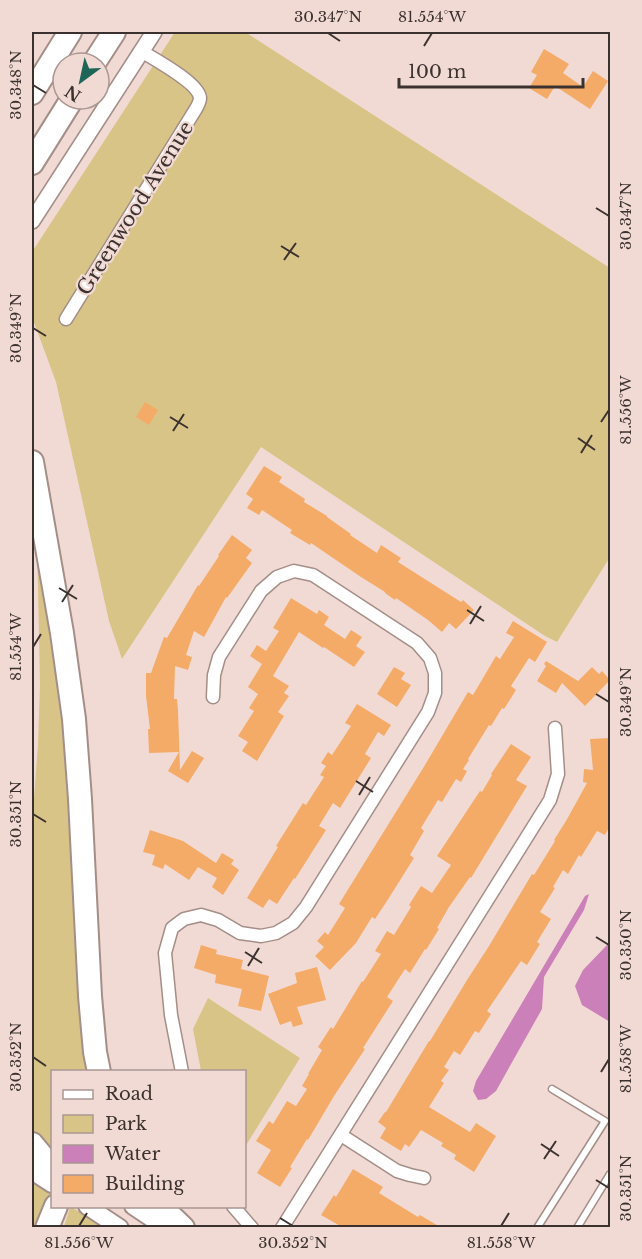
<svg xmlns="http://www.w3.org/2000/svg" width="642" height="1259" viewBox="0 0 642 1259" font-family="'Libre Baskerville',serif">
<style>
.green{fill:#d9c487}
.water{fill:#cc80ba}
.building{fill:#f3ab67}
.lines{fill:none;stroke-linecap:round;stroke-linejoin:round}
.service-casing{stroke:#a48e88;stroke-width:9}
.minor-casing{stroke:#a48e88;stroke-width:15}
.tertiary-casing{stroke:#a48e88;stroke-width:18}
.secondary-casing{stroke:#a48e88;stroke-width:20}
.motorway-casing{stroke:#a48e88;stroke-width:26}
.service{stroke:#fff;stroke-width:6}
.minor{stroke:#fff;stroke-width:12}
.tertiary{stroke:#fff;stroke-width:15}
.secondary{stroke:#fff;stroke-width:16}
.motorway{stroke:#fff;stroke-width:22}
.ticks{fill:none;stroke:#3b322f;stroke-width:2}
.labels{text-anchor:middle;dominant-baseline:central;stroke-width:4.5;stroke-linejoin:round;paint-order:stroke}
.street-label{font-size:20px;fill:#3b322f;stroke:#f2dad4}
.neatline{fill:none;stroke:#3b322f;stroke-width:2}
.ticks-label{font-size:15px;text-anchor:middle;fill:#3b322f}
</style>
<rect width="100%" height="100%" fill="#f2dad4"/>
<!-- green -->
<g class="green">
<path d="M175,32H245L610,268V557L557,642L545,636L261,447L122,659L109,621L56,382L32,317V252Z"/>
<path d="M37,541L53,609L81,908L87,1071L52,1072V1149L32,1135V826L38,744L40,685Z"/>
<path d="M208,998L300,1058L245,1147L244,1072L201,1071L193,1029Z"/>
<path d="M32,1180L51,1192L52,1203L43,1227H32Z"/>
<path d="M70,1207H71L104,1227H64Z"/>
</g>
<!-- water -->
<g class="water">
<path d="M589,894L584,910L544,977L542,1009L496,1091L486,1099L478,1100L473,1091L476,1081L585,896Z"/>
<path d="M610,937V1022L582,1005L575,986L583,970L608,944Z"/>
</g>
<!-- building -->
<g class="building">
<path d="M544,49L569,64L563,73L583,87L593,71L608,81L590,109L555,86L547,99L529,88L537,75L531,72Z"/>
<path d="M145,402L158,410L149,425L136,417Z"/>
<path d="M264,466L282,477L279,482L305,499L304,502L327,516V517L351,534L350,535L377,553L381,545L401,558L398,562L461,602L463,600L474,610L456,629L449,623L442,632L428,620L396,598L395,600L385,593V592L361,577L311,543L310,545L290,533L292,530L262,510L259,515L247,508L253,499L246,494Z"/>
<path d="M232,535L252,550L246,558L252,563L227,598L226,597L204,637L194,631L186,655L192,657L188,670L175,666L174,699H177L178,710L180,770L192,751L204,758L188,783L168,771L179,752L149,753L148,729H150L146,696V673H151L164,637L167,638L198,585L199,586L219,556L218,555Z"/>
<path d="M291,598L317,614L319,610L329,617L324,625L345,639L351,630L362,637L356,646L365,652L354,667L324,647L323,648L299,632L273,676L289,686L284,693L289,696L278,712L284,716L257,761L242,751L248,742L238,736L254,711L249,708L258,694L248,687L262,664L250,656L257,645L266,651L279,631L273,628Z"/>
<path d="M513,621L547,642L535,662L529,658L511,686L516,690L504,709L502,708L491,726L489,725L468,759L469,760L463,769L467,771L461,782L456,779L442,802L438,800L421,828L424,831L410,855L414,858L387,901L375,919L372,917L356,943L330,970L315,956L324,947L317,941L325,932L328,935L345,908L339,904L425,765L468,692L473,695L496,656L500,659L514,637L506,633Z"/>
<path d="M546,661L578,681L592,667L599,674L602,671L610,680L585,706L562,683L556,693L537,681L546,666L544,664Z"/>
<path d="M394,667L405,673L401,679L411,685L397,707L377,694Z"/>
<path d="M357,704L391,725L384,736L378,732L365,754L371,758L340,808L333,803L319,826L326,830L295,879L294,878L277,904L269,899L263,908L247,898L278,847L276,846L303,803L306,805L324,777L320,775L326,766L321,763L328,752L332,755L351,726L345,723Z"/>
<path d="M610,738V826L605,835L597,831L581,857L579,855L568,874L563,870L553,887L555,888L540,912L551,919L537,942L540,944L527,965L521,961L487,1011L491,1014L479,1033L475,1031L460,1055L454,1051L444,1067L449,1070L441,1081L444,1083L429,1107L470,1132L476,1123L496,1136L474,1172L454,1159L456,1155L441,1146L443,1143L421,1130L409,1147L405,1144L401,1151L380,1138L386,1128L378,1122L385,1112H386L429,1041H430L467,980L489,946L532,874L534,875L555,841L554,840L566,821L587,783L583,782L584,769L593,770L590,739Z"/>
<path d="M511,744L531,757L516,780L527,786L471,878L470,877L449,907L437,928L439,929L426,950L425,949L410,973L405,969L387,997L393,1001L363,1048L365,1049L334,1096L308,1140L307,1139L290,1167L292,1168L280,1187L257,1173L271,1150L256,1141L269,1121L273,1124L287,1101L296,1106L307,1089L302,1086L309,1074H308L322,1050L318,1047L331,1027L333,1029L362,981L363,982L381,954L375,951L387,931L394,935L411,907L409,905L421,886L432,893L451,865L437,856L480,791L482,792L492,775L491,774Z"/>
<path d="M150,830L183,841L216,863L222,853L234,860L231,864L239,870L223,895L212,887L217,878L198,867L189,880L165,864L163,869L152,865L155,855L143,852Z"/>
<path d="M201,945L217,950L216,954L243,960L241,969L269,976L261,1011L238,1006L242,989L215,983L216,975L194,968Z"/>
<path d="M317,967L326,1000L297,1007L303,1024L293,1027L291,1021L280,1025L268,994L297,983L295,973Z"/>
<path d="M353,1169L383,1187L379,1193L418,1217L420,1215L440,1227H342L321,1215L334,1195L336,1197Z"/>
</g>
<g class="lines">
<!-- service casing -->
<g class="service-casing">
<g id="service">
<path d="M537,1228L605,1121L552,1089"/>
<path d="M577,1228L610,1174"/>
</g>
</g>
<!-- minor casing -->
<g class="minor-casing">
<g id="minor">
<path d="M66,319L197,107C198,105 200,100 200,98C199,83 154,59 141,51"/>
<path d="M182,1072L171,1015L165,953L172,928L184,919L201,915L218,920L240,933L261,936L276,933L293,923L306,907L428,712L435,693V673L430,658L417,643L313,575L294,571L277,577L261,591L219,657L214,675L213,697"/>
<path d="M341,1135L397,1171L410,1175L424,1178"/>
<path d="M233,1206L252,1228"/>
<path d="M282,1228L550,800L558,774L555,728"/>
</g>
</g>
<!-- tertiary casing -->
<g class="tertiary-casing">
<path id="tertiary" d="M32,221L154,32"/>
</g>
<!-- secondary casing -->
<g class="secondary-casing">
<g id="secondary">
<path d="M32,1171L52,1184"/>
<path d="M87,1206L120,1228"/>
<path d="M133,1206L166,1228"/>
</g>
</g>
<!-- motorway casing -->
<g class="motorway-casing">
<g id="motorway">
<path d="M94,63L114,32"/>
<path d="M32,93L70,32"/>
<path d="M32,163L72,99"/>
<path d="M32,462L62,633L74,719L80,799L90,996L95,1052L99,1072"/>
<path d="M32,1144L52,1168"/>
<path d="M160,1206L183,1228"/>
<path d="M47,1228L56,1206"/>
</g>
</g>
<!-- service -->
<use href="#service" class="service"/>
<!-- minor -->
<use href="#minor" class="minor"/>
<!-- tertiary -->
<use href="#tertiary" class="tertiary"/>
<!-- secondary -->
<use href="#secondary" class="secondary"/>
<!-- motorway -->
<use href="#motorway" class="motorway"/>
</g>
<!-- ticks -->
<path class="ticks" d="M328,33L340,41M424,46L432,33M33,85L46,93M596,208L609,216M281,246L299,257M284,260L296,243M33,328L46,336M170,417L188,428M601,422L609,410M173,431L184,414M578,438L595,450M581,453L592,435M59,588L77,599M62,602L73,585M467,610L484,621M470,624L481,606M33,647L41,634M596,694L609,702M356,781L373,792M359,795L370,777M33,814L46,822M596,937L609,945M245,952L262,963M248,966L259,948M33,1057L46,1066M601,1072L609,1059M541,1144L559,1156M544,1159L556,1141M596,1180L609,1188M280,1218L293,1226M79,1226L87,1213M501,1226L509,1213"/>
<g class="labels">
<!-- street labels -->
<g class="street-label">
<text transform="translate(135 208) rotate(-58)">Greenwood Avenue</text>
</g>
</g>
<!-- border -->
<rect width="642" height="1259" fill="none" stroke="#f2dad4" stroke-width="66"/>
<!-- legend -->
<rect x="51" y="1070" width="195" height="138" fill="#f2dad4" stroke="#a99792" stroke-width="1.5"/>
<rect x="63" y="1090" width="30" height="9" fill="#ffffff" stroke="#a99792" stroke-width="1.5"/>
<text x="105" y="1100" font-size="18" fill="#3b322f">Road</text>
<rect x="63" y="1115" width="30" height="18" fill="#d9c487" stroke="#a99792" stroke-width="1.5"/>
<text x="105" y="1130" font-size="18" fill="#3b322f">Park</text>
<rect x="63" y="1145" width="30" height="18" fill="#cc80ba" stroke="#a99792" stroke-width="1.5"/>
<text x="105" y="1160" font-size="18" fill="#3b322f">Water</text>
<rect x="63" y="1175" width="30" height="18" fill="#f3ab67" stroke="#a99792" stroke-width="1.5"/>
<text x="105" y="1190" font-size="18" fill="#3b322f">Building</text>
<!-- north arrow -->
<g transform="translate(81 81) rotate(213)"><circle r="28" fill="#f2dad4" stroke="#a99792" stroke-width="1.5"/>
<path d="M0-4.5L10 22L0 15L-10 22Z" fill="#1f6558"/>
<text y="-9" font-size="16" font-weight="bold" text-anchor="middle" fill="#3b322f">N</text>
</g>
<!-- scale -->
<path d="M399 78v9h184v-9" fill="none" stroke="#3b322f" stroke-width="3"/>
<text x="408" y="78" font-size="18" fill="#3b322f" stroke="#f2dad4" stroke-width="4.5" paint-order="stroke">100 m</text>
<rect x="33" y="33" width="576" height="1193" class="neatline"/>
<g class="ticks-label">
<text x="328" y="22">30.347°N</text>
<text x="432" y="22">81.554°W</text>
<text transform="translate(16 85) rotate(-90)" y="5">30.348°N</text>
<text transform="translate(626 216) rotate(-90)" y="5">30.347°N</text>
<text transform="translate(16 328) rotate(-90)" y="5">30.349°N</text>
<text transform="translate(626 410) rotate(-90)" y="5">81.556°W</text>
<text transform="translate(16 647) rotate(-90)" y="5">81.554°W</text>
<text transform="translate(626 702) rotate(-90)" y="5">30.349°N</text>
<text transform="translate(16 814) rotate(-90)" y="5">30.351°N</text>
<text transform="translate(626 945) rotate(-90)" y="5">30.350°N</text>
<text transform="translate(16 1057) rotate(-90)" y="5">30.352°N</text>
<text transform="translate(626 1059) rotate(-90)" y="5">81.558°W</text>
<text transform="translate(626 1188) rotate(-90)" y="5">30.351°N</text>
<text x="79" y="1248">81.556°W</text>
<text x="293" y="1248">30.352°N</text>
<text x="501" y="1248">81.558°W</text>
</g>
</svg>
